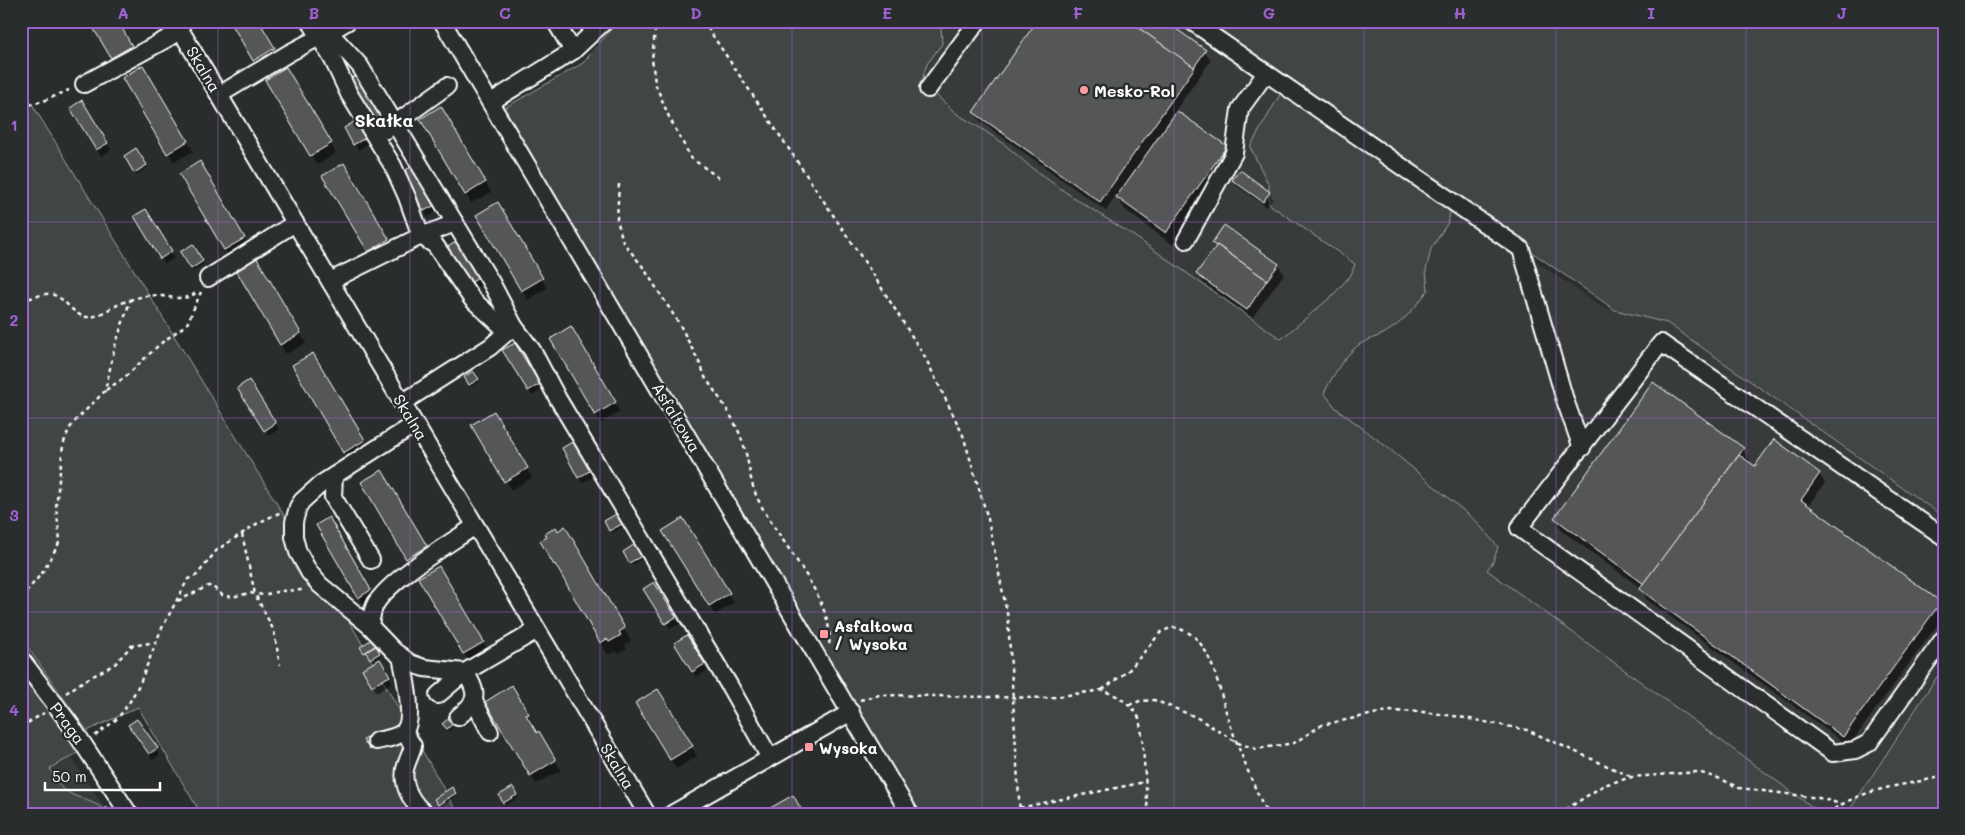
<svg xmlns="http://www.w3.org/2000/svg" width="1965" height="835" viewBox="0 0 1965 835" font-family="Mali,sans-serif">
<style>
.built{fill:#373a3b}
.green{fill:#414445;stroke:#a0a2a2}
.shadow{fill:#0007}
.building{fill:#555758;stroke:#fff}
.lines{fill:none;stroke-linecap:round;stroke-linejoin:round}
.minor-casing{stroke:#fff;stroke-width:20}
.path{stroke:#fff;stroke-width:2.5;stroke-dasharray:4 4;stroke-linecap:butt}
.minor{stroke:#2a2d2e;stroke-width:16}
.grid{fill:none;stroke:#9c61cf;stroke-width:1;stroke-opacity:0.55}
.poi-dot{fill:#ff9aa2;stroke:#2a2d2e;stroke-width:2}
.labels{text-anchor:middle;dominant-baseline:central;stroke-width:5;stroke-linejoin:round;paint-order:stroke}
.street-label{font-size:16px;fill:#fff;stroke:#2a2d2e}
.poi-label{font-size:16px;font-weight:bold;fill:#fff;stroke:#2a2d2e;text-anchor:start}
.neighbourhood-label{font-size:18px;font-weight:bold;fill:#fff;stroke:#2a2d2e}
.neatline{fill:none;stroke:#9c61cf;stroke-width:2}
.grid-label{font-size:16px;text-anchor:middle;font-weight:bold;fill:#9c61cf}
</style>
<rect width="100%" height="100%" fill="#2a2d2e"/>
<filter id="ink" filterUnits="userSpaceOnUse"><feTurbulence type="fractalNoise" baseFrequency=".02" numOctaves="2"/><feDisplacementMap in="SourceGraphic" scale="10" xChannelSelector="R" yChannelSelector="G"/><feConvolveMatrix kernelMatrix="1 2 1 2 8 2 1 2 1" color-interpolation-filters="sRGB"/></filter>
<g filter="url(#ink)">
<!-- built -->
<g class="built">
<path d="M876,21H1187L1602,307L1666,323L1944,518V665L1846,814H1823L826,88Z"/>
<path d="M21,685L72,759L109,814H21Z"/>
</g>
<!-- green -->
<g class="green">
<path d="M618,21H935L941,27L942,44L927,64L923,76L936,95L957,114L982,129L1004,144L1032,168L1071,196L1134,236L1281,339L1332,296L1351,275L1355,264L1269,204V185L1250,147L1282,91L1198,21H1944V517L1667,323L1615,310L1454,198L1447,224L1431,249L1426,271L1428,290C1416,307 1402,324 1383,334C1375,338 1362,341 1355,348C1341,361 1333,376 1324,393L1336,408L1387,447L1475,520L1498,547L1493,562L1487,570L1822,814H907L494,114L583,63Z"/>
<path d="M21,86L356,633L458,814H245L242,809L234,814H201L138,707L87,731L21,638Z"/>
<path d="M1944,666V814H1847Z"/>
<path d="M21,668L78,753L50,768C61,803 89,793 109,814H27L21,803Z"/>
</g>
<!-- shadow -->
<g class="shadow">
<path d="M90,21H116L136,56L117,67Z"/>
<path d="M231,21H257L279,58L260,69Z"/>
<path d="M948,21H963L957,29Z"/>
<path d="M1205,51L1211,60L1152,144L1226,147L1233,160L1173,245L1125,210L1116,195L1106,211L980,121L974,112Z"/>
<path d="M143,67L193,151L174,162L124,78Z"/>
<path d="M286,69L336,153L317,165L267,80Z"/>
<path d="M349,81L388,125L377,131Z"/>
<path d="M81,102L111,150L101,156L71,108Z"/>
<path d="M440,107L491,192L471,203L421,119Z"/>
<path d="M357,122L369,143L358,150L345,128Z"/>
<path d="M136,150L147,168L136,175L125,156Z"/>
<path d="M200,163L250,248L230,259L180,175Z"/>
<path d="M343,165L393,249L374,260L324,176Z"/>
<path d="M414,167L439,210L428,217L403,173Z"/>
<path d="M1234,180L1269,193L1273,199L1267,207L1237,186Z"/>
<path d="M497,204L547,288L528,300L478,215Z"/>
<path d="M146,211L174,258L165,264L136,217Z"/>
<path d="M458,242L483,284L472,290Z"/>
<path d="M1213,243L1278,265L1284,274L1252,318L1203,283L1197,274L1216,248Z"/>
<path d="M193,246L204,264L193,271L182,252Z"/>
<path d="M255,257L306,343L286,354L236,268Z"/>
<path d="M571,328L620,412L601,423L551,339Z"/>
<path d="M515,344L542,390L532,396L504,351Z"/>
<path d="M313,355L369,450L350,462L294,366Z"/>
<path d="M473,373L479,382L472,387L466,378Z"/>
<path d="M242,395L275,423L279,429L269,436Z"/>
<path d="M493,413L532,478L511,490L472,425Z"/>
<path d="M574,443L593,477L582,483L563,449Z"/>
<path d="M1743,449L1750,461L1749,463L1755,468L1819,474L1825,483L1808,506L1941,603L1944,609V616L1849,746L1646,599L1642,589L1562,531L1555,518Z"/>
<path d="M382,471L432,556L413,567L363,483Z"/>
<path d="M618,515L624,526L612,533L605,521Z"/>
<path d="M329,519L375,600L365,606L318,525Z"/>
<path d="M682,520L734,603L715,615L669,541Z"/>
<path d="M564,528L631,641L625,645L627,649L618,654L616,651L608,655L563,576L562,577L541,542Z"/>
<path d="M635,546L642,559L632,565L624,552Z"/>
<path d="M439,568L489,652L470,663L420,579Z"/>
<path d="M654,584L679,624L670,629L645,589Z"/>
<path d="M687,637L707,671L696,677L676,644Z"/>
<path d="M372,641L381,656L372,661L361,647Z"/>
<path d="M379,660L392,682L377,692L364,670Z"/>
<path d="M512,687L533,724L531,725L536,735L539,733L561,770L536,784L487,702Z"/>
<path d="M658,691L697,756L676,769L637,703Z"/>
<path d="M136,721L160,755L153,760L133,732Z"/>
<path d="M454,722L455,725L449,731L445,727Z"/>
<path d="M512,788L518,798L506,805L500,796Z"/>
<path d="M452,789L456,796L441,807L436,800Z"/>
</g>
<!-- building -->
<g class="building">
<path d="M89,21H118L132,46L111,58Z"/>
<path d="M230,21H259L275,48L253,61Z"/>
<path d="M1037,21H1129L1195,67L1100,202L973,112Z"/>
<path d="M1129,21H1165L1206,50L1194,67Z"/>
<path d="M143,65L188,141L167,154L122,78Z"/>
<path d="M286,67L332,143L310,156L265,80Z"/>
<path d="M360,73L386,118L373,126L347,81Z"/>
<path d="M82,100L108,143L96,150L70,108Z"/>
<path d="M441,106L486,182L465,195L420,119Z"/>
<path d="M1177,111L1227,146L1166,233L1116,197Z"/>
<path d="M357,120L367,137L353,145L344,128Z"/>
<path d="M136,148L147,165L134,173L124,156Z"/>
<path d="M200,161L245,238L224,250L179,174Z"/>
<path d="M344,163L389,239L368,252L322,176Z"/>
<path d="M414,165L437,204L424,211L401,173Z"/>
<path d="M1240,170L1270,192L1263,202L1232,180Z"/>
<path d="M498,202L543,278L521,291L476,215Z"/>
<path d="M146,209L172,251L160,259L134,216Z"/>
<path d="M1224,225L1279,264L1267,280L1217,245L1216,246L1212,243Z"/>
<path d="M459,240L480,277L467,285L446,248Z"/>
<path d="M193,244L203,261L191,269L180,252Z"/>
<path d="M1217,245L1267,280L1247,310L1196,274Z"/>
<path d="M255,255L301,333L280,345L234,267Z"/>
<path d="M571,326L616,402L595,415L550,339Z"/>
<path d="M515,343L540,384L528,391L502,350Z"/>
<path d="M313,353L365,440L343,453L292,365Z"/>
<path d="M473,371L479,379L469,385L464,377Z"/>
<path d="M249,380L276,423L264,431L237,388Z"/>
<path d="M1653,382L1744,448L1644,584L1554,518Z"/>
<path d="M494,411L528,468L504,482L471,425Z"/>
<path d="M1774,439L1820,473L1801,500L1941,602L1843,737L1639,589L1739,455L1755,466Z"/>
<path d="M574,441L591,470L578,478L562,448Z"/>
<path d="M382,470L427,546L406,559L361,482Z"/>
<path d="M618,513L624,523L609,531L604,521Z"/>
<path d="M329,517L371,590L358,598L316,525Z"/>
<path d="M683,518L730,593L709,606L662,531Z"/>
<path d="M565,526L625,628L619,632L621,635L609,642L607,639L600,643L555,564L554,565L540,541L547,537L545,534L556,527L558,531Z"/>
<path d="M635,544L642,556L629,563L623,552Z"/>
<path d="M439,566L484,642L463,654L418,578Z"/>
<path d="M654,582L676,617L665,624L643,589Z"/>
<path d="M687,635L705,664L692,672L674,643Z"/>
<path d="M372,639L376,645L364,653L360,647Z"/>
<path d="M376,646L380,653L370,659L366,652Z"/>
<path d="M380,659L390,676L372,686L362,669Z"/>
<path d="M512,685L529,714L526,715L537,733L539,731L556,760L530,776L485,702Z"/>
<path d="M658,689L693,746L670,760L635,703Z"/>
<path d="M450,717L455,722L447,729L442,724Z"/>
<path d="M137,719L158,748L149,754L128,725Z"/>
<path d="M368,736L375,746L370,750L363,740Z"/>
<path d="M452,787L456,793L438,805L434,799Z"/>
<path d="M513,787L517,795L503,803L499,795Z"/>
<path d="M793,795L804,814H760Z"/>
</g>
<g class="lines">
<!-- minor casing -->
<g class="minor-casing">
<g id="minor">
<path d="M175,21L647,814"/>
<path d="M310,21L333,60L349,94L393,166L407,197L421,236L330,281"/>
<path d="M442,21L910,814"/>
<path d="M555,21L573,51"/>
<path d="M1191,21L1521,249L1565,400L1582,448"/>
<path d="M321,26L329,32L348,21"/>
<path d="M84,84L181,31"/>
<path d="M928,89L978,21"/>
<path d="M219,95L289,53L329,32L360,66L492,284L514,326L532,350L558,399L729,685L770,758"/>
<path d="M491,102L573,51L605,21"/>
<path d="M386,130L447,86"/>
<path d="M421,236L435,245L472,299L507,331"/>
<path d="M421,236L455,223"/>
<path d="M1186,240L1234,153L1240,109L1266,73"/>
<path d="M208,278L295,223"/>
<path d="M402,403L490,347L514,326"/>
<path d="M334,476L333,497L371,560"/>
<path d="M475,526C449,544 393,577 376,603C372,610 371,618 370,626L394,651L410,663L424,668L465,672L537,630"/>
<path d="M1944,537L1661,343L1519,528L1833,753L1855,750L1869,743L1944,638"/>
<path d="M370,626L320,585L309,572L298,552L294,537V522L298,507L302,501L321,484L415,424"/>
<path d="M21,659L70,724L129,814"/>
<path d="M438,695L465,672C479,694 478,701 458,717"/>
<path d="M474,701L490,732"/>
<path d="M404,731L413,746C411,754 407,761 405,769C402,786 412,804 426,814"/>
<path d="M376,741C384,739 399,738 405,730C415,717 404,672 401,656"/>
<path d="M672,814L851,712"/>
</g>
</g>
<!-- path -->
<g class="path">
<path d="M656,21L652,59L655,83L669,117L691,158L719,178"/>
<path d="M703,21L874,276L925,357L963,435L988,519L1008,618L1020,814"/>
<path d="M21,107L46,100L69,90"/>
<path d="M619,184L617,219L623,242L643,267L680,325L702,368L705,377C719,398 735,418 743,443C749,460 749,478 756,495C774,537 836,599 829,645"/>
<path d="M21,297C33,302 43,290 54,295C66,299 73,315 86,317C98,318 111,307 122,303C128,300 137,298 144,296C166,292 179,306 199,291"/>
<path d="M106,390L124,378L160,344L187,324L201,292"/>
<path d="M242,534L255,594L274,631L280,665"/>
<path d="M21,598L42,573L58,545L60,540L56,507L63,445L69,429L77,419L105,391L115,346L130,301"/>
<path d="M178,601L208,586H212L222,595L232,597L250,593L263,595L281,591L303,590"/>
<path d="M1102,690L1129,670L1161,632L1173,627C1184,630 1192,633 1199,642C1215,660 1221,698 1229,721C1240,753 1253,784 1267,814"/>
<path d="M66,693L82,682L115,664L131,646L156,642"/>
<path d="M860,700L879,695L1048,698L1102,690L1119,697L1134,710L1139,718L1142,735L1148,814"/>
<path d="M1129,705L1140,701L1154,700L1196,717L1238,743L1256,749L1294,743L1322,725L1388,711L1423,712L1454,716L1527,730L1632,777"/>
<path d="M21,727L44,713"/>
<path d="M95,736L118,718L129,703L140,683L161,630L188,579L197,575L217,550L258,523L281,512"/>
<path d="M106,807V814"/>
<path d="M1005,814L1019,808L1145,782"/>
<path d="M1559,814L1604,785L1632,777L1698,772L1721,779L1739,788L1819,798L1841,804"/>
<path d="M1828,814C1861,787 1904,786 1944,776"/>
</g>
<!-- minor -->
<use href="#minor" class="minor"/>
</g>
</g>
<!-- grid -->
<path class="grid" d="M218,21V814M410,21V814M600,21V814M792,21V814M982,21V814M1174,21V814M1364,21V814M1556,21V814M1746,21V814M21,222H1944M21,418H1944M21,612H1944"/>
<!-- markers -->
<g class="poi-dot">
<circle cx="1084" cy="90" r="5"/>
<rect x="819" y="629" width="10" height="10" rx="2.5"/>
<rect x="804" y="742" width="10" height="10" rx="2.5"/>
</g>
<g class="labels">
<!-- street labels -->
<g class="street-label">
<text transform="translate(204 69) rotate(59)">Skalna</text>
<text transform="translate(411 417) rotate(59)">Skalna</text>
<text transform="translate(677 417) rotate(59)">Asfaltowa</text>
<text transform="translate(68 723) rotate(54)">Praga</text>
<text transform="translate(618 766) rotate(59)">Skalna</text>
</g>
<!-- poi labels -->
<g class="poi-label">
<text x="1094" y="90">Mesko-Rol</text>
<text x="834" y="625">Asfaltowa<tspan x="834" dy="18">/ Wysoka</tspan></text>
<text x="819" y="747">Wysoka</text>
</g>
<!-- neighbourhood labels -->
<g class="neighbourhood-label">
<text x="384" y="120">Skałka</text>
</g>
</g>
<!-- margin -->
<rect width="1965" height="835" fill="none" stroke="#2a2d2e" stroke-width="55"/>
<!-- scale -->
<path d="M45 782v8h115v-8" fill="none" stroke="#ffffff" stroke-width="2.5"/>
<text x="52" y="782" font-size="15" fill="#ffffff" stroke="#2a2d2e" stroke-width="4" paint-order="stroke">50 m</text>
<rect x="28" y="28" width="1910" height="780" class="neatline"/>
<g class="grid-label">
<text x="123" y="19">A</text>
<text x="314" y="19">B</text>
<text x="505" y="19">C</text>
<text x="696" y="19">D</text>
<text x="887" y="19">E</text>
<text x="1078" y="19">F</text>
<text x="1269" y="19">G</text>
<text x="1460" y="19">H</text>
<text x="1651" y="19">I</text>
<text x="1842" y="19">J</text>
<text x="14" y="131">1</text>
<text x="14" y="326">2</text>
<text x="14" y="521">3</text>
<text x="14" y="716">4</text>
</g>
</svg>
